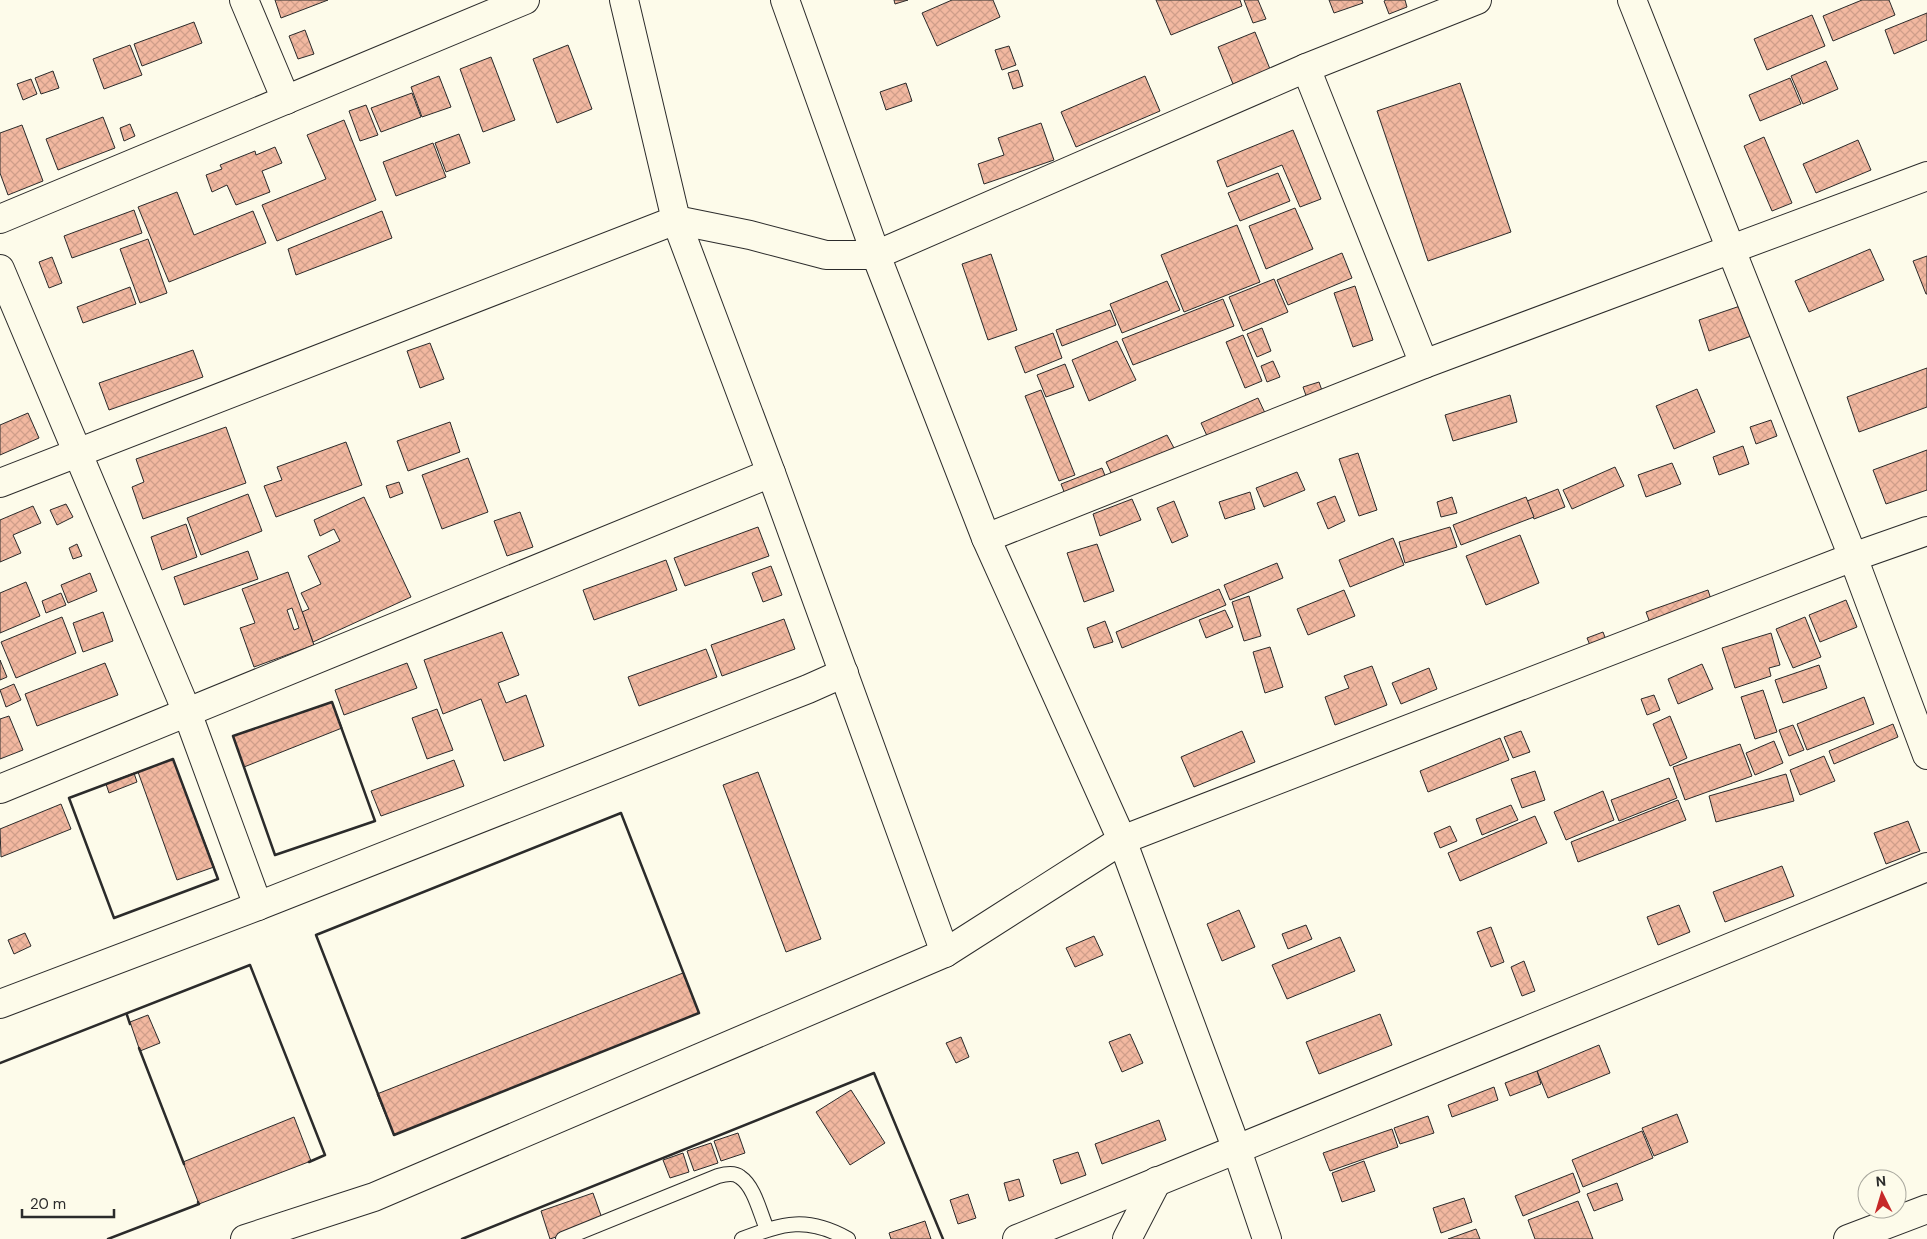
<svg xmlns="http://www.w3.org/2000/svg" width="1927" height="1239" viewBox="0 0 1927 1239" font-family="'DM Sans',sans-serif">
<style>
.building{fill:url(#building-cross-hatch);stroke:#2b2b2b;fill-rule:evenodd}
.lines{fill:none;stroke-linecap:round;stroke-linejoin:round}
.lane-casing{stroke:#2b2b2b;stroke-width:16}
.street-casing{stroke:#2b2b2b;stroke-width:30}
.lane{stroke:#fdfbea;stroke-width:14}
.street{stroke:#fdfbea;stroke-width:28}
.wall{stroke:#2b2b2b;stroke-width:2.5}
</style>
<defs>
<pattern id="building-cross-hatch" width="8" height="8" patternUnits="userSpaceOnUse" patternTransform="scale(1.25)"><rect width="8" height="8" fill="#f2b8a0"/><path d="M0 0l8 8M0 8l8-8" fill="none" stroke="#d09e8a"/></pattern>
</defs>
<rect width="100%" height="100%" fill="#fdfbea"/>
<!-- building -->
<g class="building">
<path d="M275,0H328L281,18Z"/>
<path d="M894,0H908L895,4Z"/>
<path d="M952,0H993L1000,17L937,46L922,13Z"/>
<path d="M1156,0H1240L1242,6L1171,35Z"/>
<path d="M1244,0H1258L1266,19L1253,23Z"/>
<path d="M1329,0H1362L1363,3L1334,13Z"/>
<path d="M1386,0H1405L1407,7L1389,14L1384,1Z"/>
<path d="M1862,0H1889L1895,15L1833,41L1823,16Z"/>
<path d="M1927,13V40L1894,54L1885,30Z"/>
<path d="M1812,15L1825,46L1767,70L1754,39Z"/>
<path d="M194,22L202,43L142,66L134,44Z"/>
<path d="M305,30L314,54L298,59L289,36Z"/>
<path d="M1255,32L1270,69L1233,84L1218,47Z"/>
<path d="M130,45L142,75L104,89L93,59Z"/>
<path d="M568,45L592,109L557,123L533,59Z"/>
<path d="M1009,46L1016,65L1002,70L995,50Z"/>
<path d="M491,57L515,120L483,132L460,69Z"/>
<path d="M1826,61L1838,89L1803,104L1791,76Z"/>
<path d="M1018,70L1023,86L1013,89L1008,73Z"/>
<path d="M53,71L59,88L41,94L35,78Z"/>
<path d="M439,76L451,107L422,117L411,87Z"/>
<path d="M1145,76L1160,111L1076,147L1061,112Z"/>
<path d="M1790,78L1801,104L1760,121L1749,95Z"/>
<path d="M31,79L37,94L23,100L17,84Z"/>
<path d="M906,83L912,101L886,110L880,92Z"/>
<path d="M1460,83L1511,232L1428,261L1377,111Z"/>
<path d="M412,93L421,117L381,132L371,108Z"/>
<path d="M366,105L378,135L360,141L349,111Z"/>
<path d="M103,117L115,148L58,170L46,139Z"/>
<path d="M344,120L376,200L277,241L262,205L326,179L307,135Z"/>
<path d="M1041,123L1054,160L984,184L978,164L1004,155L998,138Z"/>
<path d="M130,124L135,136L124,141L120,128Z"/>
<path d="M22,125L43,181L8,195L0,173V133Z"/>
<path d="M1293,130L1321,199L1300,207L1282,165L1227,187L1217,161Z"/>
<path d="M459,134L470,163L446,172L435,143Z"/>
<path d="M1764,137L1792,203L1772,211L1744,146Z"/>
<path d="M1858,140L1871,170L1816,193L1803,164Z"/>
<path d="M433,143L446,177L396,196L383,162Z"/>
<path d="M275,147L282,163L262,171L270,192L236,205L227,185L212,192L206,175L222,169L220,165L255,151L256,155Z"/>
<path d="M1278,173L1290,201L1240,221L1228,193Z"/>
<path d="M177,192L194,235L253,211L266,243L169,282L138,207Z"/>
<path d="M1295,208L1313,249L1266,269L1249,226Z"/>
<path d="M134,210L142,233L72,258L64,236Z"/>
<path d="M382,211L392,238L296,275L288,249Z"/>
<path d="M1237,225L1260,282L1184,312L1161,255Z"/>
<path d="M148,239L167,293L140,303L120,249Z"/>
<path d="M1870,249L1884,280L1809,312L1795,281Z"/>
<path d="M1342,253L1352,278L1288,305L1277,280Z"/>
<path d="M991,254L1017,330L988,340L962,264Z"/>
<path d="M1927,256V294H1926L1913,261Z"/>
<path d="M52,257L62,283L49,288L39,262Z"/>
<path d="M1274,279L1288,312L1243,331L1229,297Z"/>
<path d="M1167,281L1180,310L1122,333L1110,304Z"/>
<path d="M1355,286L1373,340L1353,347L1334,293Z"/>
<path d="M130,287L136,304L83,323L77,307Z"/>
<path d="M1223,299L1234,326L1133,365L1122,339Z"/>
<path d="M1743,305L1754,335L1709,351L1699,320Z"/>
<path d="M1110,310L1116,325L1062,346L1056,330Z"/>
<path d="M1262,328L1271,351L1257,357L1247,334Z"/>
<path d="M1053,333L1062,358L1025,373L1015,347Z"/>
<path d="M1243,335L1262,381L1245,388L1226,342Z"/>
<path d="M1117,341L1136,380L1089,401L1072,360Z"/>
<path d="M430,343L444,379L420,388L407,351Z"/>
<path d="M193,350L203,377L109,410L99,383Z"/>
<path d="M1273,361L1280,377L1267,382L1261,366Z"/>
<path d="M1065,364L1074,387L1046,397L1037,375Z"/>
<path d="M1927,368V407L1859,432L1847,397Z"/>
<path d="M1319,382L1326,402L1310,407L1303,387Z"/>
<path d="M1697,389L1715,432L1674,449L1656,406Z"/>
<path d="M1041,390L1075,475L1059,481L1025,396Z"/>
<path d="M1510,395L1517,422L1453,441L1445,415Z"/>
<path d="M1258,398L1265,413L1208,438L1201,423Z"/>
<path d="M28,413L39,438L0,455V425Z"/>
<path d="M1771,420L1777,436L1756,444L1750,427Z"/>
<path d="M450,422L460,452L408,471L397,441Z"/>
<path d="M226,427L246,483L143,519L132,487L144,482L136,459Z"/>
<path d="M1167,435L1174,448L1112,475L1106,462Z"/>
<path d="M346,442L362,485L276,517L264,486L282,480L277,467Z"/>
<path d="M1743,446L1749,464L1719,475L1713,457Z"/>
<path d="M1927,450V490L1886,504L1873,470Z"/>
<path d="M1358,453L1377,510L1359,516L1339,459Z"/>
<path d="M468,458L488,512L442,529L422,475Z"/>
<path d="M1672,463L1681,484L1646,497L1638,475Z"/>
<path d="M1615,467L1624,486L1572,509L1563,490Z"/>
<path d="M1102,468L1108,483L1067,499L1061,484Z"/>
<path d="M1297,472L1305,490L1264,507L1256,488Z"/>
<path d="M399,482L403,493L390,498L386,486Z"/>
<path d="M1558,489L1565,507L1534,519L1527,501Z"/>
<path d="M1250,492L1255,509L1225,519L1219,502Z"/>
<path d="M248,494L262,531L201,555L187,518Z"/>
<path d="M1335,496L1345,521L1328,529L1317,503Z"/>
<path d="M364,497L411,597L313,642L302,612L309,609L301,593L321,584L308,556L340,541L334,529L320,536L314,520Z"/>
<path d="M1452,497L1457,513L1441,517L1437,502Z"/>
<path d="M1526,497L1534,517L1461,545L1453,525Z"/>
<path d="M1132,499L1141,520L1100,536L1093,514Z"/>
<path d="M1174,501L1188,536L1172,543L1157,508Z"/>
<path d="M66,504L73,517L57,525L50,510Z"/>
<path d="M33,506L41,523L13,535L21,553L0,562V520Z"/>
<path d="M520,512L533,547L507,556L494,521Z"/>
<path d="M186,524L197,557L162,570L151,537Z"/>
<path d="M758,527L769,556L685,586L674,558Z"/>
<path d="M1450,527L1457,547L1405,563L1399,542Z"/>
<path d="M1520,535L1539,583L1486,605L1466,556Z"/>
<path d="M1393,538L1404,565L1350,587L1339,560Z"/>
<path d="M77,544L82,556L73,559L69,548Z"/>
<path d="M1097,544L1114,591L1084,602L1067,553Z"/>
<path d="M248,551L258,579L184,605L174,577Z"/>
<path d="M666,560L677,590L594,620L583,590Z"/>
<path d="M1277,563L1283,578L1230,600L1224,585Z"/>
<path d="M771,566L782,595L763,602L752,573Z"/>
<path d="M288,572L314,645L254,667L240,628L255,623L242,589ZM292,608L299,628L294,630L287,610Z"/>
<path d="M90,573L97,591L68,603L61,585Z"/>
<path d="M26,582L40,616L0,633V593Z"/>
<path d="M1219,589L1226,605L1122,648L1116,632Z"/>
<path d="M1344,590L1355,616L1308,635L1297,609Z"/>
<path d="M1708,590L1714,609L1653,631L1646,612Z"/>
<path d="M61,593L66,605L46,613L42,601Z"/>
<path d="M1249,596L1261,636L1244,641L1232,602Z"/>
<path d="M1846,600L1857,627L1820,642L1809,615Z"/>
<path d="M1225,610L1233,627L1206,638L1199,620Z"/>
<path d="M103,612L113,641L83,652L73,623Z"/>
<path d="M62,617L76,653L16,678L1,642Z"/>
<path d="M1805,617L1821,657L1793,668L1776,629Z"/>
<path d="M784,619L795,649L722,676L711,645Z"/>
<path d="M1105,621L1113,642L1094,648L1087,628Z"/>
<path d="M502,632L519,675L498,683L506,703L526,695L544,746L504,761L481,699L443,714L424,660Z"/>
<path d="M1603,632L1608,645L1592,650L1587,638Z"/>
<path d="M1771,633L1780,665L1769,668L1771,676L1735,688L1722,648Z"/>
<path d="M1270,647L1283,687L1265,693L1253,652Z"/>
<path d="M706,649L717,677L639,706L628,677Z"/>
<path d="M0,660L7,677L0,680Z"/>
<path d="M105,663L118,695L37,726L25,694Z"/>
<path d="M407,663L417,688L344,715L335,690Z"/>
<path d="M1702,664L1713,689L1678,704L1668,679Z"/>
<path d="M1819,665L1827,688L1783,703L1775,680Z"/>
<path d="M1372,666L1387,705L1335,725L1325,697L1349,688L1344,676Z"/>
<path d="M1429,668L1437,689L1401,704L1392,683Z"/>
<path d="M14,684L21,700L6,707L0,690Z"/>
<path d="M1763,690L1777,732L1755,739L1741,697Z"/>
<path d="M1654,695L1660,710L1647,715L1641,699Z"/>
<path d="M1864,697L1874,724L1807,750L1797,724Z"/>
<path d="M332,702L342,728L244,767L233,736Z"/>
<path d="M437,709L453,750L427,759L412,718Z"/>
<path d="M9,716L23,750L0,759V719Z"/>
<path d="M1670,716L1687,758L1670,766L1653,724Z"/>
<path d="M1893,724L1898,737L1834,764L1829,751Z"/>
<path d="M1793,725L1804,750L1789,756L1779,730Z"/>
<path d="M1242,731L1255,762L1194,787L1181,757Z"/>
<path d="M1521,731L1530,752L1513,758L1504,737Z"/>
<path d="M1500,738L1509,760L1428,792L1420,771Z"/>
<path d="M1774,741L1783,763L1755,775L1746,753Z"/>
<path d="M1740,744L1752,776L1685,800L1673,767Z"/>
<path d="M1824,756L1835,781L1800,795L1790,770Z"/>
<path d="M173,759L214,867L177,880L138,772Z"/>
<path d="M454,760L464,786L381,816L371,791Z"/>
<path d="M1535,771L1545,800L1522,808L1511,779Z"/>
<path d="M758,772L821,939L786,952L723,785Z"/>
<path d="M134,773L137,782L109,793L106,784Z"/>
<path d="M1786,774L1794,801L1716,822L1709,796Z"/>
<path d="M1669,778L1677,798L1619,821L1611,800Z"/>
<path d="M1603,791L1614,820L1566,840L1554,812Z"/>
<path d="M1678,800L1686,820L1578,862L1571,842Z"/>
<path d="M61,804L71,829L1,857L0,829Z"/>
<path d="M1511,805L1518,820L1482,835L1476,819Z"/>
<path d="M1535,816L1547,843L1460,881L1448,853Z"/>
<path d="M1908,821L1920,851L1886,864L1874,833Z"/>
<path d="M1450,826L1457,841L1440,848L1434,833Z"/>
<path d="M1782,866L1794,896L1725,922L1713,892Z"/>
<path d="M1679,905L1690,932L1658,945L1647,917Z"/>
<path d="M1239,910L1255,947L1222,961L1207,924Z"/>
<path d="M1306,925L1312,939L1288,949L1282,934Z"/>
<path d="M1491,927L1504,962L1491,967L1477,932Z"/>
<path d="M25,933L31,946L14,954L8,940Z"/>
<path d="M1094,936L1103,955L1075,967L1066,948Z"/>
<path d="M1340,937L1355,971L1287,999L1272,965Z"/>
<path d="M1524,961L1535,991L1522,996L1511,967Z"/>
<path d="M683,973L699,1013L394,1135L377,1094Z"/>
<path d="M1380,1014L1392,1045L1319,1074L1306,1042Z"/>
<path d="M148,1015L160,1043L140,1051L130,1022Z"/>
<path d="M1130,1034L1143,1063L1122,1072L1109,1042Z"/>
<path d="M961,1037L969,1057L956,1063L946,1043Z"/>
<path d="M1599,1045L1610,1073L1548,1098L1537,1071Z"/>
<path d="M1537,1071L1541,1084L1510,1096L1505,1083Z"/>
<path d="M1494,1087L1498,1100L1452,1117L1448,1105Z"/>
<path d="M851,1090L885,1143L850,1165L816,1112Z"/>
<path d="M1677,1114L1688,1142L1654,1156L1642,1128Z"/>
<path d="M1428,1116L1434,1133L1400,1144L1394,1128Z"/>
<path d="M294,1117L311,1161L199,1204L183,1162Z"/>
<path d="M1159,1120L1166,1140L1102,1164L1095,1144Z"/>
<path d="M1392,1129L1398,1147L1330,1171L1323,1153Z"/>
<path d="M1642,1131L1653,1158L1583,1187L1572,1160Z"/>
<path d="M738,1133L745,1153L721,1161L714,1141Z"/>
<path d="M711,1143L718,1163L694,1171L687,1151Z"/>
<path d="M1078,1152L1086,1175L1061,1184L1053,1160Z"/>
<path d="M683,1153L689,1172L670,1178L663,1160Z"/>
<path d="M1364,1161L1375,1191L1342,1202L1332,1173Z"/>
<path d="M1573,1173L1580,1192L1523,1216L1515,1196Z"/>
<path d="M1019,1179L1024,1196L1009,1201L1004,1183Z"/>
<path d="M1617,1183L1623,1200L1594,1211L1587,1194Z"/>
<path d="M593,1193L603,1221L550,1239L541,1211Z"/>
<path d="M968,1194L976,1218L958,1224L950,1200Z"/>
<path d="M1464,1198L1472,1222L1441,1233L1433,1208Z"/>
<path d="M1578,1201L1593,1239H1535L1528,1220Z"/>
<path d="M925,1221L931,1239H891L889,1233Z"/>
<path d="M1476,1229L1480,1239H1448Z"/>
</g>
<g class="lines">
<!-- lane casing -->
<g class="lane-casing">
<g id="lane">
<path d="M563,1239L718,1176C725,1174 734,1172 740,1177C755,1187 760,1214 767,1229"/>
<path d="M742,1239C784,1223 807,1216 848,1239"/>
</g>
</g>
<!-- street casing -->
<g class="street-casing">
<g id="street">
<path d="M244,0L286,100"/>
<path d="M624,0L676,220L771,473L945,953"/>
<path d="M785,0L876,255L986,538L1122,840L1237,1150L1267,1239"/>
<path d="M1632,0L1853,557L1927,755"/>
<path d="M1306,68L1424,364"/>
<path d="M0,219L525,0"/>
<path d="M0,269L187,712L258,906"/>
<path d="M0,483L676,220L750,235L826,255H876L1306,68L1477,0"/>
<path d="M986,538L1424,364L1927,176"/>
<path d="M0,789L771,473"/>
<path d="M0,1004L258,906L808,689L844,673"/>
<path d="M245,1239L374,1197L945,953L1122,840L1853,557L1927,531"/>
<path d="M1017,1239L1927,867"/>
<path d="M1127,1239L1157,1181"/>
<path d="M1848,1239L1927,1209"/>
</g>
</g>
<!-- lane -->
<use href="#lane" class="lane"/>
<!-- street -->
<use href="#street" class="street"/>
<!-- wall -->
<g class="wall">
<path d="M332,702L375,821L275,855L233,736Z"/>
<path d="M173,759L218,879L114,918L69,798Z"/>
<path d="M621,813L699,1013L394,1135L316,935Z"/>
<path d="M127,1015L130,1024"/>
<path d="M139,1048L184,1164"/>
<path d="M0,1063L250,965L325,1155L309,1162"/>
<path d="M108,1239L199,1204L198,1202"/>
<path d="M462,1239L874,1073L943,1239"/>
</g>
</g>
<!-- north arrow -->
<g transform="translate(1882 1194) rotate(355)"><circle r="24" fill="#fdfbea" stroke="#a9a89e"/>
<path d="M0-4L9 19L0 12L-9 19Z" fill="#c62828"/>
<text y="-8" font-size="14" font-weight="bold" text-anchor="middle" fill="#2b2b2b">N</text>
</g>
<!-- scale -->
<path d="M22 1209v8h92v-8" fill="none" stroke="#2b2b2b" stroke-width="2.5"/>
<text x="30" y="1209" font-size="15" fill="#2b2b2b" stroke="#fdfbea" stroke-width="4" paint-order="stroke">20 m</text>
</svg>
